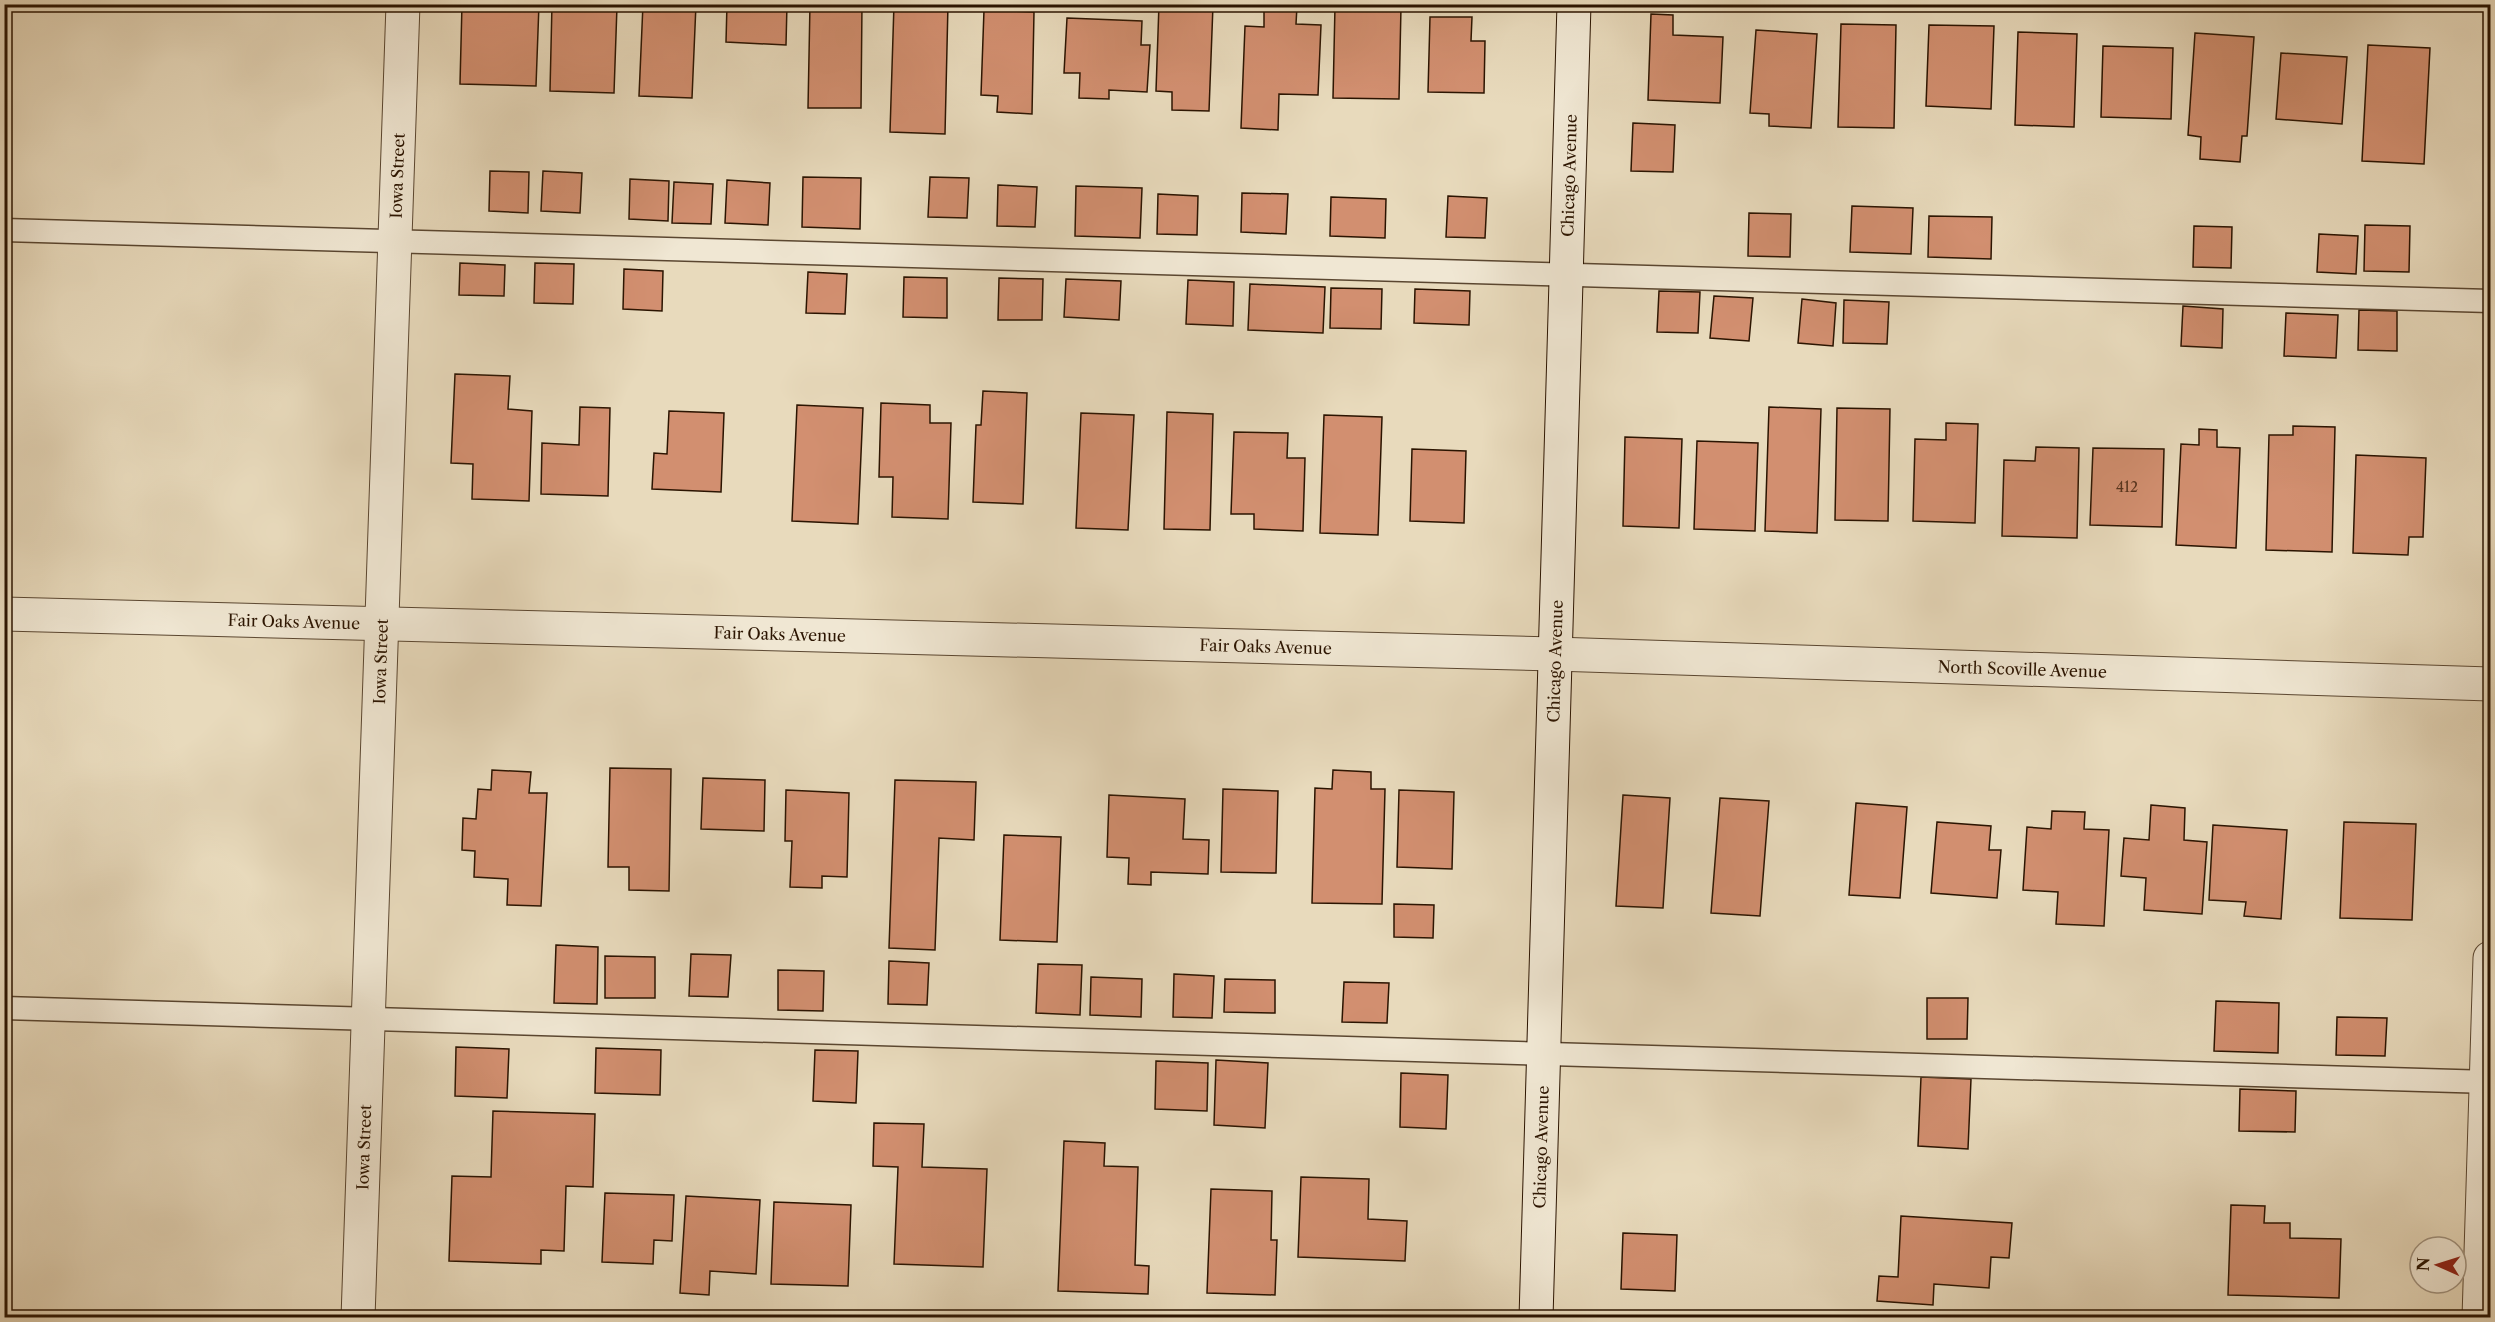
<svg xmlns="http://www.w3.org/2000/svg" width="2495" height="1322" viewBox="0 0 2495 1322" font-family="'Libre Caslon Text',serif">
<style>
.building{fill:#d28f70;stroke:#2b1401;stroke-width:1.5}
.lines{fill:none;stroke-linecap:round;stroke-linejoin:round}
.lane-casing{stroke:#5a4630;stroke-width:25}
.street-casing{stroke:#5a4630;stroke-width:35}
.secondary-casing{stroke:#2b1401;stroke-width:35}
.lane{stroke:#f0e7d3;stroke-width:22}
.street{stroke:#f0e7d3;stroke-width:33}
.secondary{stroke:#f0e7d3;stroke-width:33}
.labels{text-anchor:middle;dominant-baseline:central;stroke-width:4.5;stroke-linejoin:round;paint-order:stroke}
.number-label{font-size:14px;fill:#55331d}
.street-label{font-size:16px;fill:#2b1401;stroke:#f0e7d3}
</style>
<rect width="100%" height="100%" fill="#e8dabc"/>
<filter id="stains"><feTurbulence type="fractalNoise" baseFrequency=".00333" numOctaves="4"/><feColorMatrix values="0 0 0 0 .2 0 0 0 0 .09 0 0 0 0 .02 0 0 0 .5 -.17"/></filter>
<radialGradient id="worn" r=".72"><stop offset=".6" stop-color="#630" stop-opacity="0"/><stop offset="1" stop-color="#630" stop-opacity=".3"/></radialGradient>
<!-- building -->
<g class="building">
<path d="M462,4H539L536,86L460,84Z"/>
<path d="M552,4L617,6L614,93L550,91Z"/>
<path d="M643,4H696L692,98L639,96Z"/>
<path d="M727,4H787L786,45L726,42Z"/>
<path d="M810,4H862L861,108H808Z"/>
<path d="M894,4H948L945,134L890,132Z"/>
<path d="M1159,4L1213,5L1209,111L1172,110V92L1156,91Z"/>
<path d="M1264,5L1297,6L1296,24L1321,25L1318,95L1279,94L1278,130L1241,128L1245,26L1264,27Z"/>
<path d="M1335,6L1401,7L1399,99L1333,98Z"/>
<path d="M984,10L1034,12L1032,114L997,112L998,96L981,95Z"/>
<path d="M1651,14L1673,15V35L1723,37L1720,103L1648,100Z"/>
<path d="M1430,17H1472L1471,41H1485L1484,93L1428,92Z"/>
<path d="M1067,18L1142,21L1141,45H1150L1147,92L1109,90V99L1079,98L1080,73H1064Z"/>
<path d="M1841,24L1896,25L1894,128L1838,127Z"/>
<path d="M1929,25L1994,26L1991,109L1926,106Z"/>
<path d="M1756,30L1817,34L1811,128L1769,126V114L1750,113Z"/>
<path d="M2018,32L2077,34L2074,127L2015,125Z"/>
<path d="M2195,33L2254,37L2247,136H2242L2240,162L2200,159L2201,137L2188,135Z"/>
<path d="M2368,45L2430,48L2424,164L2362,161Z"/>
<path d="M2103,46L2173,48L2171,119L2101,117Z"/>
<path d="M2281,53L2347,57L2342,124L2276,119Z"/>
<path d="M1633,123L1675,125L1673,172L1631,171Z"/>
<path d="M490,171L529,172L528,213L489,211Z"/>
<path d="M543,171L582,173L580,213L541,211Z"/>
<path d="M803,177L861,178L860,229L802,227Z"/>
<path d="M930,177L969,178L967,218L928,217Z"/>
<path d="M630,179L669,181L668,221L629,219Z"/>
<path d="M727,180L770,183L768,225L725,223Z"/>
<path d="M674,182L713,184L711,224L672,223Z"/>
<path d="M998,185L1037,187L1035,227L997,226Z"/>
<path d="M1076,186L1142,188L1140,238L1075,236Z"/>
<path d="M1242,193L1288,194L1286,234L1241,232Z"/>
<path d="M1158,194L1198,196L1197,235L1157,234Z"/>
<path d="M1448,196L1487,198L1485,238L1446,237Z"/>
<path d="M1331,197L1386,199L1385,238L1330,236Z"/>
<path d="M1852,206L1913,208L1911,254L1850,252Z"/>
<path d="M1749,213L1791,214L1790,257L1748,256Z"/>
<path d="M1929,216L1992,217L1991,259L1928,257Z"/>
<path d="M2365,225L2410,226L2409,272L2364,271Z"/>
<path d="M2194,226L2232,227L2231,268L2193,267Z"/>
<path d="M2319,234L2358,236L2356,274L2317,272Z"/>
<path d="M460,263L505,265L504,296L459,295Z"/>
<path d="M535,263L574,264L573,304L534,303Z"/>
<path d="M624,269L663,271L662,311L623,309Z"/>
<path d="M808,272L847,274L845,314L806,313Z"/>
<path d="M904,277L947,278V318L903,317Z"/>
<path d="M999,278L1043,279L1042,320H998Z"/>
<path d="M1066,279L1121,281L1119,320L1064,317Z"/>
<path d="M1188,280L1234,282L1233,326L1186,324Z"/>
<path d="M1250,284L1325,287L1323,333L1248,330Z"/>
<path d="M1331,288L1382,289L1381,329L1330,328Z"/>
<path d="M1415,289L1470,291L1469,325L1414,323Z"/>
<path d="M1659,291L1700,292L1698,333L1657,332Z"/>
<path d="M1714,296L1753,298L1749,341L1710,338Z"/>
<path d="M1802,299L1836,303L1833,346L1798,343Z"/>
<path d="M1844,300L1889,302L1887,344L1843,343Z"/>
<path d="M2183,306L2223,309L2222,348L2181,346Z"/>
<path d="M2359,310L2397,311V351L2358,350Z"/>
<path d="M2286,313L2338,315L2336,358L2284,356Z"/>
<path d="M455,374L510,376L508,409L532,411L529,501L472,499L473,464L451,463Z"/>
<path d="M983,391L1027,393L1023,504L973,502L976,425H981Z"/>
<path d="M881,403L930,405V423H951L948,519L892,517L893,477H879Z"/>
<path d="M797,405L863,408L858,524L792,521Z"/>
<path d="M580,407L610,408L608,496L541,494L542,443L579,445Z"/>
<path d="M1769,407L1821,409L1817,533L1765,531Z"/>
<path d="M1837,408L1890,409L1888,521L1835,520Z"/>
<path d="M669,411L724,413L721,492L652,489L654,453L667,454Z"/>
<path d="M1167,412L1213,414L1210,530L1164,529Z"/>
<path d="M1081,413L1134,415L1128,530L1076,528Z"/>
<path d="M1324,415L1382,417L1378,535L1320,533Z"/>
<path d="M1946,423L1978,424L1975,523L1913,521L1915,439L1946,440Z"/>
<path d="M2293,426L2335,427L2332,552L2266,550L2269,435H2293Z"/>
<path d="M2199,429L2217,430V447L2240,448L2236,548L2176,545L2181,444L2199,445Z"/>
<path d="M1234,432L1288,433L1287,458H1305L1303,531L1254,529V514H1231Z"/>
<path d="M1625,437L1682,439L1679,528L1623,526Z"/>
<path d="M1697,441L1758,443L1755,531L1694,529Z"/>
<path d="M2036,447L2079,448L2077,538L2002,536L2004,460L2035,461Z"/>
<path d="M2093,448L2164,449L2162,527L2090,525Z"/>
<path d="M1412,449L1466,451L1464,523L1410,521Z"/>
<path d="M2356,455L2426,458L2423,537H2409L2408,555L2353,553Z"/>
<path d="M610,768L671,769L669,891L629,890V867H608Z"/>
<path d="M492,770L531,772L529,793H547L541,906L507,905L508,879L474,877L475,851L462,850L463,818L476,819L478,789L491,790Z"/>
<path d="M1333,770L1371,772V789H1385L1382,904L1312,903L1315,788L1332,789Z"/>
<path d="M703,778L765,780L764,831L701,829Z"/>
<path d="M895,780L976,782L974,840L939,838L935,950L889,948Z"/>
<path d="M1223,789L1278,791L1276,873L1221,872Z"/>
<path d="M786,790L849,793L847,877L822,876V888L790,887L792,841H785Z"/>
<path d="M1399,790L1454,792L1452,869L1397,867Z"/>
<path d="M1109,795L1185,799L1183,839L1209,840L1208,874L1151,872V885L1128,884L1129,858L1107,857Z"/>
<path d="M1623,795L1670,798L1663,908L1616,906Z"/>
<path d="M1720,798L1769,801L1760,916L1711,913Z"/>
<path d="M1856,803L1907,807L1900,898L1849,895Z"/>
<path d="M2151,805L2185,808L2184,840L2207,842L2202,914L2144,910L2146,878L2121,876L2124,838L2149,840Z"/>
<path d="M2052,811L2085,812L2084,829L2109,830L2104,926L2056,924L2058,892L2023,890L2027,827L2051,829Z"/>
<path d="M1937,822L1991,826L1989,850H2001L1997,898L1931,893Z"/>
<path d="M2344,822L2416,824L2412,920L2340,918Z"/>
<path d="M2213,825L2287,830L2281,919L2244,916L2246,902L2209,900Z"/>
<path d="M1004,835L1061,837L1057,942L1000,940Z"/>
<path d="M1394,904L1434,905L1433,938L1394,937Z"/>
<path d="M556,945L598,947L597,1004L554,1003Z"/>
<path d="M691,954L731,955L728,997L689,996Z"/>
<path d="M605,956L655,957V998H605Z"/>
<path d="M889,961L929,963L927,1005L888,1004Z"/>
<path d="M1038,964L1082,965L1080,1015L1036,1013Z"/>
<path d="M778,970L824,971L823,1011L778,1010Z"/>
<path d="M1174,974L1214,976L1212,1018L1173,1017Z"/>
<path d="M1091,977L1142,979L1141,1017L1090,1015Z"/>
<path d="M1225,979L1275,980V1013L1224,1012Z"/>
<path d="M1344,982L1389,983L1387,1023L1342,1022Z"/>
<path d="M1927,998H1968L1967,1039H1927Z"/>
<path d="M2216,1001L2279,1003L2278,1053L2214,1051Z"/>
<path d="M2337,1017L2387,1018L2385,1056L2336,1055Z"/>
<path d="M456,1047L509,1049L507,1098L455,1096Z"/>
<path d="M596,1048L661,1050L660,1095L595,1093Z"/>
<path d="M815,1050L858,1051L856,1103L813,1101Z"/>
<path d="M1216,1060L1268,1063L1265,1128L1214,1125Z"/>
<path d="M1156,1061L1208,1063L1207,1111L1155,1109Z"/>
<path d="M1401,1073L1448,1075L1446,1129L1400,1127Z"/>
<path d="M1921,1077L1971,1079L1968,1149L1918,1146Z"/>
<path d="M2240,1089L2296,1091L2295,1132L2239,1131Z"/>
<path d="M493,1111L595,1114L593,1187L566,1186L564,1251L541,1250V1264L449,1261L452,1176L491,1177Z"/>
<path d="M874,1123L924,1124L922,1167L987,1169L983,1267L894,1264L898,1167L873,1166Z"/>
<path d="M1064,1141L1105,1143L1104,1166L1138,1167L1135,1265L1149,1266L1148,1294L1058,1291Z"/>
<path d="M1301,1177L1369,1179L1368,1219L1407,1221L1405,1261L1298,1257Z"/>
<path d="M1211,1189L1272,1191L1271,1240H1277L1275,1295L1207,1293Z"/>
<path d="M605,1193L674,1195L672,1241L654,1240L653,1264L602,1262Z"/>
<path d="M686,1196L760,1200L756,1274L710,1271L709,1295L680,1293Z"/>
<path d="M774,1202L851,1205L848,1286L771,1284Z"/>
<path d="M2231,1205L2265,1206L2264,1223H2290V1238L2341,1239L2339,1298L2228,1295Z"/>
<path d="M1901,1216L2012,1223L2009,1258L1991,1257L1989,1288L1934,1284L1933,1305L1877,1301L1879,1276L1898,1277Z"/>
<path d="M1623,1233L1677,1235L1675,1291L1621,1289Z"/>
</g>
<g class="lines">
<!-- lane casing -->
<g class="lane-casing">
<g id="lane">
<path d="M4,230L2490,301"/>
<path d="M4,1008L2490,1082"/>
</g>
</g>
<!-- street casing -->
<g class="street-casing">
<g id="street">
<path id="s1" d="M4,614L1554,654L2490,684"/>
<path id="s2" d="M358,1318L403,4"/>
<path d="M2479,1318L2490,958"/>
</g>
</g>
<!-- secondary casing -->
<g class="secondary-casing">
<g id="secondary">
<path id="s3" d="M1536,1318L1574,4"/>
</g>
</g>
<!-- lane -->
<use href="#lane" class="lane"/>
<!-- street -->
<use href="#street" class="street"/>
<!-- secondary -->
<use href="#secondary" class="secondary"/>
</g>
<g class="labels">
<!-- number labels -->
<g class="number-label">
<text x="2127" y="487">412</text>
</g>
<!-- street labels -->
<g class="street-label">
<text stroke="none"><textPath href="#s2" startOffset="1143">Iowa Street</textPath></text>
<text stroke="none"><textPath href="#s3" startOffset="1143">Chicago Avenue</textPath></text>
<text stroke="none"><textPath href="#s1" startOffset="290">Fair Oaks Avenue</textPath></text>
<text stroke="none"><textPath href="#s1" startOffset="776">Fair Oaks Avenue</textPath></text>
<text stroke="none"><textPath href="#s1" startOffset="1262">Fair Oaks Avenue</textPath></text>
<text stroke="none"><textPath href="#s2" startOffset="657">Iowa Street</textPath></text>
<text stroke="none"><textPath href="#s3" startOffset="657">Chicago Avenue</textPath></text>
<text stroke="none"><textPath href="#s1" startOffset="2019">North Scoville Avenue</textPath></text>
<text stroke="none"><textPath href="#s2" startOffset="171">Iowa Street</textPath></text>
<text stroke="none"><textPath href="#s3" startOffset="171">Chicago Avenue</textPath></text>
</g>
</g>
<!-- margin -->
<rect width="2495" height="1322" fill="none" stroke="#e8dabc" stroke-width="24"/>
<rect x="6" y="6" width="2483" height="1310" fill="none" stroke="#2b1401" stroke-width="3"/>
<rect x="12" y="12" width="2471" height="1298" fill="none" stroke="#2b1401" stroke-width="1.5"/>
<!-- north arrow -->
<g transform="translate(2438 1265) rotate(273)"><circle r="28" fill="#f0e7d3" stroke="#a1937f" stroke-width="1.5"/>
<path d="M0-4.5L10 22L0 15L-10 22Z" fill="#8f2418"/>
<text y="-9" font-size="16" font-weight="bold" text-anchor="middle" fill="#2b1401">N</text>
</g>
<rect width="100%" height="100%" filter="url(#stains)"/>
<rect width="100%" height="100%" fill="url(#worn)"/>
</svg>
